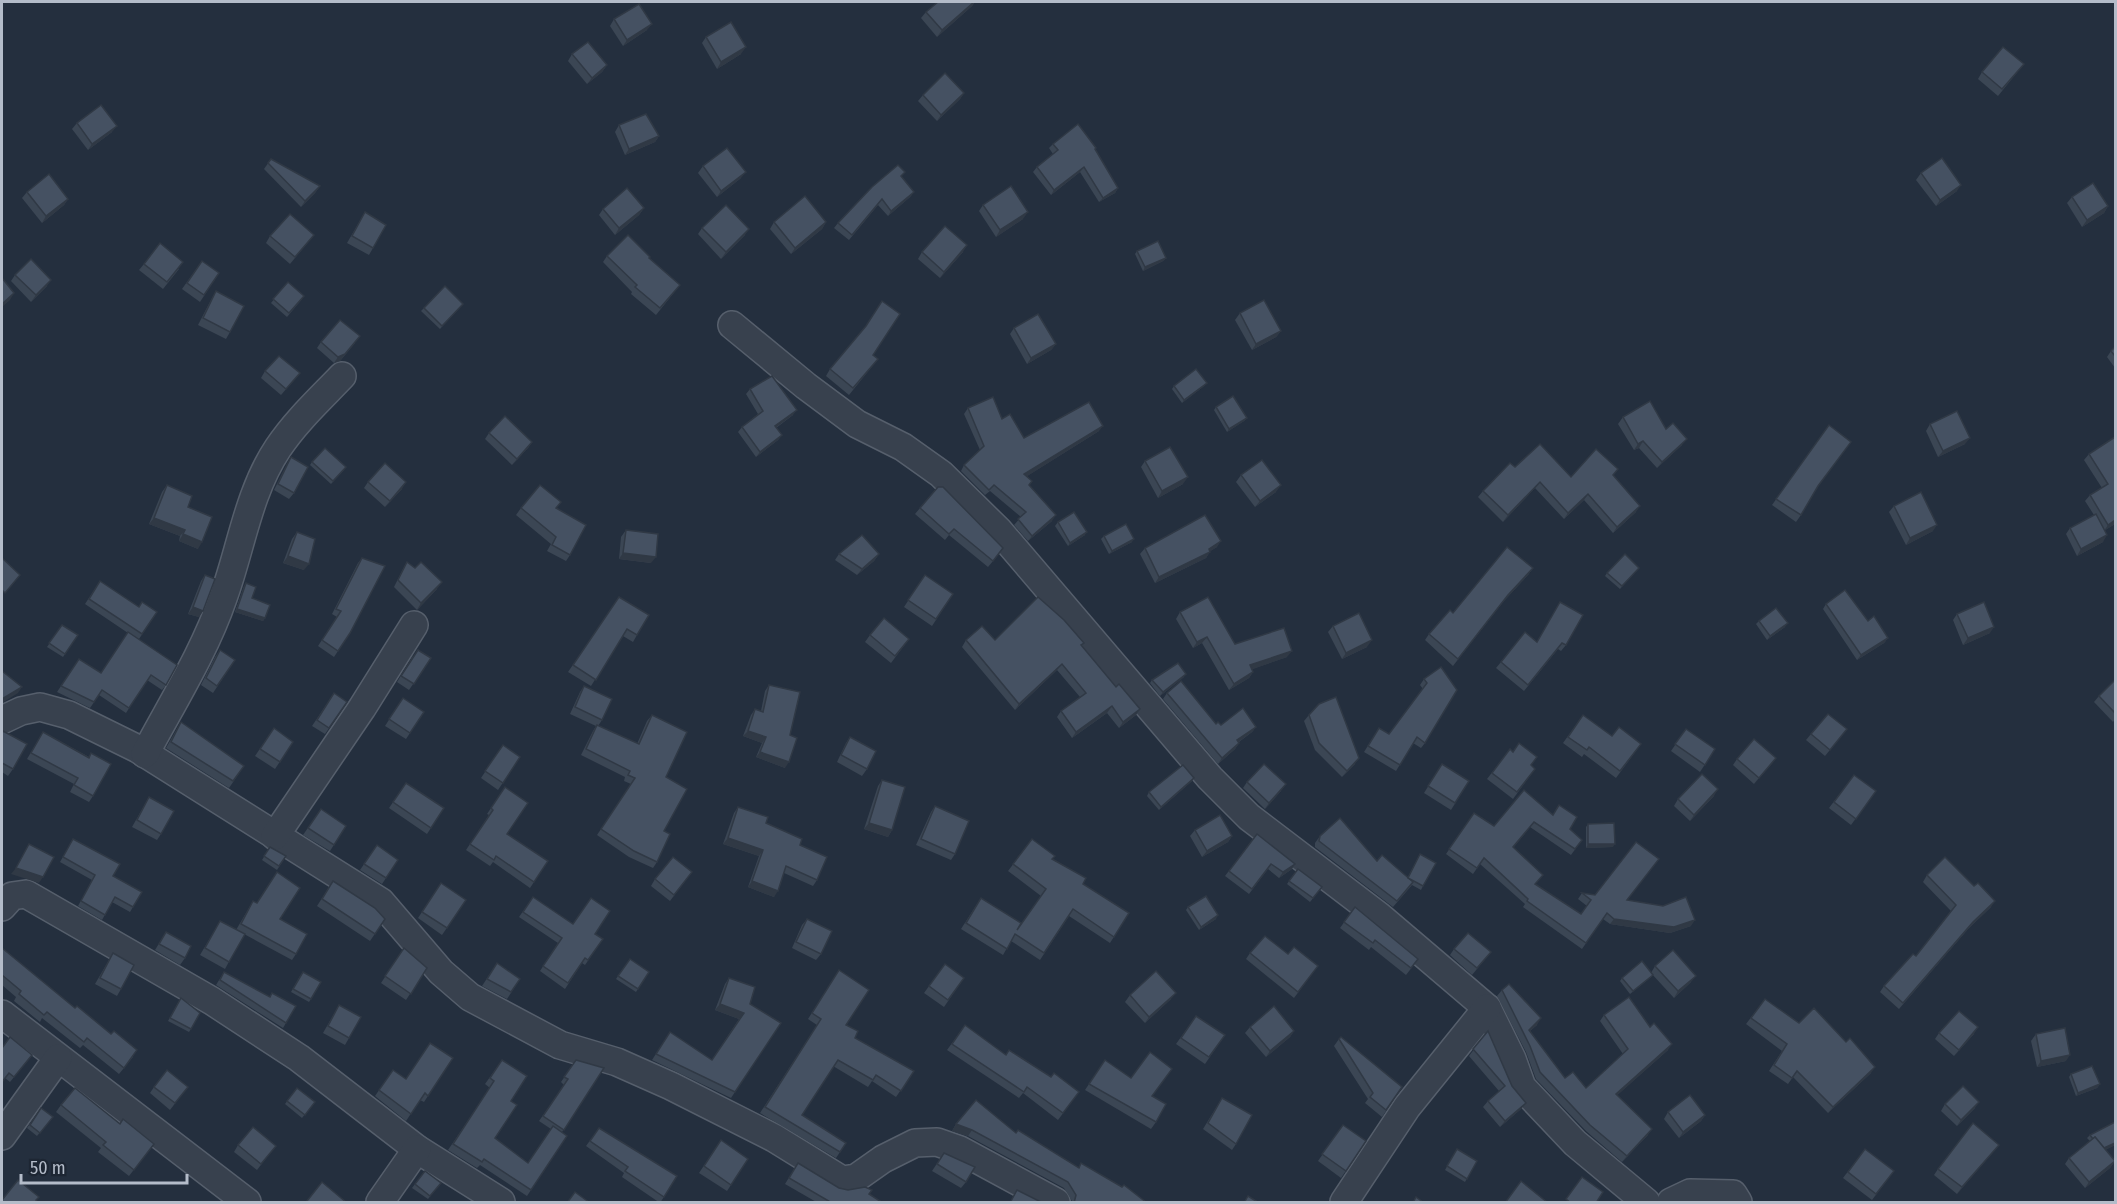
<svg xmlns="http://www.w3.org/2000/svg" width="2117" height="1204" viewBox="0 0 2117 1204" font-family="'Fira Sans Condensed',sans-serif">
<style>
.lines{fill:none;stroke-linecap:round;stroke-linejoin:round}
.minor-casing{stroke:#565f6c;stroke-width:30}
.minor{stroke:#38414e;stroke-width:27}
.wall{fill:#3b4654}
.shaded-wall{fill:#303945}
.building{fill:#455162;stroke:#303945;stroke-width:1.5}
</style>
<rect width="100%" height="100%" fill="#242f3e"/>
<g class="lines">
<!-- minor casing -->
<g class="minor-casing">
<g id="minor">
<path d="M732,325L806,386L857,424L903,447L941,474L999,531L1210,778L1249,817L1379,916L1487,1008L1512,1059L1522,1087L1575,1143L1646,1202"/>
<path d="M2,720L21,711L40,707L69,715L138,749L381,902L441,972L470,997L560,1045L617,1062L671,1086L774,1138L842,1180L856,1178L883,1159L915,1143L937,1142L960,1150L1056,1202"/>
<path d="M145,754C172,703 204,653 223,598C241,549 248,493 278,448C296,421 320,399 342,376"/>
<path d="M275,836L362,708L414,625"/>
<path d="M2,907L12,896L26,894L212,1001L299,1058L417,1149L501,1202"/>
<path d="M2,1014L247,1202"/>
<path d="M2,1136L58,1058"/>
<path d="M380,1202L417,1149"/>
<path d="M1344,1202L1407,1107L1487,1008"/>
<path d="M1671,1202L1690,1193L1733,1194L1738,1202"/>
</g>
</g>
<!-- minor -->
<use href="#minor" class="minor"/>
</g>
<!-- wall -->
<g class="wall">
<path d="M975,2L972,6L937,37L921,18L926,12Z"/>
<path d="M614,19L647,30L623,46L610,26Z"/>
<path d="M706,37L741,54L717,69L702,43Z"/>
<path d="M572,54L607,65L602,72L587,84L568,61Z"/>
<path d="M2019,70L1998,96L1978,79L1982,72Z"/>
<path d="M964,93L960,99L937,121L918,101L923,95Z"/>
<path d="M77,123L112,132L88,150L72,129Z"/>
<path d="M619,125L659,136L655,142L625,155L615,132Z"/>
<path d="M1053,144L1096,148L1095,150L1118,188L1115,193L1099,202L1080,172L1051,195L1033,172L1037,167L1053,154L1049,148Z"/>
<path d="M271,159L320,186L315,193L301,207L264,169Z"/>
<path d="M703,166L741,178L717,197L698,173Z"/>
<path d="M1921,173L1957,191L1936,206L1916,180Z"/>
<path d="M901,177L914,192L910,197L888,216L878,205L849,240L834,228L838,223Z"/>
<path d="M27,192L68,199L64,205L42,223L22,198Z"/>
<path d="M2072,197L2108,206L2104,213L2082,227L2067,203Z"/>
<path d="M983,205L1023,219L996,237L979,211Z"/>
<path d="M644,208L639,215L615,235L599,215L603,209Z"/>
<path d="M365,212L373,248L369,255L347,243Z"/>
<path d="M774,222H826L822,229L791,254L770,229Z"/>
<path d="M702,228L745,235L721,259L698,234Z"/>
<path d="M314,235L290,264L266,243L270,236Z"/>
<path d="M1137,251L1166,258L1163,261L1143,271L1135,254Z"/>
<path d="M922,252H963L940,278L918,259Z"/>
<path d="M607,256L649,258L680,285L656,315L631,294L632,292L603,262Z"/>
<path d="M202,261L219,273L200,302L182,289Z"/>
<path d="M144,264L179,269L163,289L139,270Z"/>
<path d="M15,275L47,286L31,302L11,281Z"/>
<path d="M288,282L302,299L287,317L271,303Z"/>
<path d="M216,291L230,332L226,339L198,325L212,298Z"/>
<path d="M463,304L440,329L421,311L424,308Z"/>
<path d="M1240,313L1281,331L1276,337L1252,350L1235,320Z"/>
<path d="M1014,328L1056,344L1051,350L1027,364L1010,334Z"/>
<path d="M321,342L355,343L340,361L334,363L317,348Z"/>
<path d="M2115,347V368L2107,357L2111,351Z"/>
<path d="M878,359L849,395L826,376L830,369Z"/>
<path d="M265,371L300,373L281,395L261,378Z"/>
<path d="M1207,383L1204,386L1182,403L1172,389L1174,386Z"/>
<path d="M750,389L793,415L776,428L782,435L778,440L756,457L738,432L742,427L758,414L746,394Z"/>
<path d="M1216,407L1247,418L1244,421L1227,432L1214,410Z"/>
<path d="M968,408L1002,419L1024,438L1099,431L1027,476L1029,485L1052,521L1028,541L1014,525L1021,517L990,491L985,495L961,471L964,465L980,450L964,414Z"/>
<path d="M1623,417L1666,429L1682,445L1657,468L1639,448L1634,450L1618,424Z"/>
<path d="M1930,424L1965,444L1938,457L1926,431Z"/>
<path d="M1829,425L1801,515L1796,522L1772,505Z"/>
<path d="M489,433L532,442L528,448L512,465L485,439Z"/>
<path d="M2115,437V524L2105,530L2103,542L2077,556L2066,534L2070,528L2094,515L2085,501L2090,495L2102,488L2084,460L2089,454Z"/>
<path d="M291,457L294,493L289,499L274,490L287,464Z"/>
<path d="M1145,461L1183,484L1158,498L1141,467Z"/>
<path d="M312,462L344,470L331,484L310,465Z"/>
<path d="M1515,467L1571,477L1613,476L1636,512L1613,533L1584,500L1564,519L1535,488L1503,522L1478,497L1483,491Z"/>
<path d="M1241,475L1276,492L1255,507L1236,482Z"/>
<path d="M368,482L402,489L385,507L364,488Z"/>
<path d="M167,485L188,507L198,549L179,541L180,536L149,524L162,492Z"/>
<path d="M1894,506L1933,531L1906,545L1889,512Z"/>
<path d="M521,508H556L570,555L566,561L547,551L551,544L516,515Z"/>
<path d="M920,508L998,555L988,567L949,535L945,540L915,514Z"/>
<path d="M1058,522L1085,535L1068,546L1055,526Z"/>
<path d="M626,530L651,563L619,559L621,537Z"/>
<path d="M297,532L304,570L283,563L292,539Z"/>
<path d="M1104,536L1132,542L1109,554L1101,539Z"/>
<path d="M1217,547L1210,551L1206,558L1155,583L1140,554L1145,548Z"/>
<path d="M839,554H879L874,561L857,575L835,560Z"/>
<path d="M362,558L350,633L334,657L318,646L337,617L332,614L358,563Z"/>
<path d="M407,562L437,589L417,610L394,587L403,569Z"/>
<path d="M1533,568L1528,575L1503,602L1453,666L1425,640L1429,634Z"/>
<path d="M1636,571L1620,589L1605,576L1607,573Z"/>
<path d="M205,575L203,611L199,617L188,614L201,581Z"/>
<path d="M925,575L953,594L932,626L904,607Z"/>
<path d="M100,581L139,607L157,612L139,639L166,685L162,690L147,680L126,713L99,695L90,708L57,692L79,659L101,673L128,633L85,604Z"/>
<path d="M246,583L252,598L265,618L263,621L235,612L244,586Z"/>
<path d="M619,597L637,635L633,642L623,636L591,686L568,672Z"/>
<path d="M1560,602L1566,645L1561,651L1558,649L1524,691L1496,668L1501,662L1537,642Z"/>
<path d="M1826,604L1868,621L1888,638L1884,643L1857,660L1823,609Z"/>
<path d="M1180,612L1235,644L1287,657L1252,669L1253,672L1249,678L1229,690L1202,643L1193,648L1176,619Z"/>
<path d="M1957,614L1990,633L1963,645L1953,620Z"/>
<path d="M1759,621L1785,627L1767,640L1756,624Z"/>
<path d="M62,625L78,635L63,657L47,647Z"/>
<path d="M1333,626L1367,647L1342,659L1328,632Z"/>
<path d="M870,635L909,639L891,663L865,642Z"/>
<path d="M966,640L1084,643L1082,646L1116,687L1140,709L1136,715L1119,728L1107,713L1072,738L1057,717L1061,711L1080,697L1057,670L1015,710L962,647Z"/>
<path d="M220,650L235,660L213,693L201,685L215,657Z"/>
<path d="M413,656L431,658L409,690L397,682Z"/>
<path d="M1441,667L1425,743L1421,748L1413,743L1396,771L1364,752L1379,728L1389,734L1423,689L1420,685L1424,679Z"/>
<path d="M1184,677L1160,696L1150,683L1152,680Z"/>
<path d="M2115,680V719L2113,722L2094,702L2099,696Z"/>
<path d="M769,685L790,735L785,768L756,757L762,743L743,736L751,715L755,709L761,711L765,691Z"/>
<path d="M584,686L602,720L598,726L637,744L647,721L652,715L666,777L664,831L657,862L653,868L629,857L597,835L631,784L624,781L625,777L581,755L593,731L596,726L570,714L580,692Z"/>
<path d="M334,693L347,702L325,734L312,726Z"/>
<path d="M1167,693L1216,724L1256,727L1252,732L1239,742V743L1235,749L1218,764L1163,699Z"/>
<path d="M403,698L424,712L406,739L385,726Z"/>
<path d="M1309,715L1355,764L1342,777L1315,750L1304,721Z"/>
<path d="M1583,715L1612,736L1641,744L1616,778L1584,754L1582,757L1563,743Z"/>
<path d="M181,722L244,766L229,788L166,748Z"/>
<path d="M274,728L293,742L275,769L255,756Z"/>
<path d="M1686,729L1715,749L1700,772L1671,751Z"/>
<path d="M1847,729L1825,756L1806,740L1811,734Z"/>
<path d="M43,732L89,757L91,753L93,796L89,802L70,792L74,784L27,759Z"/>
<path d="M2,734L13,769L8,776L2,772Z"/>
<path d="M850,737L867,769L862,776L837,762L846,743Z"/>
<path d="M503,745L520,757L498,790L481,778Z"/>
<path d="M1510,749L1535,769L1513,799L1487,779Z"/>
<path d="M1776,758L1754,784L1733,765L1737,759Z"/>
<path d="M1442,764L1469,781L1451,810L1424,793Z"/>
<path d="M1854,775L1876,791L1851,825L1829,808Z"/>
<path d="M1194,778L1192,781L1159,810L1147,796L1149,792Z"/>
<path d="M882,780L892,830L888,837L864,829L878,786Z"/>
<path d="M1247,782L1281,791L1265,809L1243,788Z"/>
<path d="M406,783L444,808L427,834L389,808Z"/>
<path d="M505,787L507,834L548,861L530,888L493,862L490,866L466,850L489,815L487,814Z"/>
<path d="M1524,790L1582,840L1571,855L1530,827L1513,848L1543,875L1535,884L1581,914L1587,906L1578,899L1582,893L1628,900L1691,926L1670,933L1610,924L1603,919L1582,949L1523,907L1525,904L1480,864L1473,874L1446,854L1474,813L1494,826Z"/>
<path d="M1714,796L1690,821L1674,806L1678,799Z"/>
<path d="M149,797L161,834L157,840L132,827Z"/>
<path d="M935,806L955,854L951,860L916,845L931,812Z"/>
<path d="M738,807L800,845L817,880L813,886L784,873L774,897L748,887L759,856L723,844L734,813Z"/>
<path d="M321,809L346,826L330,851L303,835Z"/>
<path d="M1588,824L1613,847L1586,848V827Z"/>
<path d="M1195,830L1232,836L1228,842L1202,857L1190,836Z"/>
<path d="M1257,834L1292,869L1279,878L1268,869L1249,894L1225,876Z"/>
<path d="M1320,836L1377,861L1408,877L1420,854L1423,886L1421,890L1412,885L1393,907L1315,847V843Z"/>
<path d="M73,839L113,876L133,907L130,912L112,902L102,920L78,906L92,880L60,862Z"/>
<path d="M1032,839L1052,859L1083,884L1129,913L1110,943L1069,916L1040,960L1011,941L1003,955L961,929L977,904L1017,930L1041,896L1008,871Z"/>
<path d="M377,845L398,860L382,884L360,870Z"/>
<path d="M270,847L286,856L277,870L262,860Z"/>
<path d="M1298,869L1322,887L1310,902L1287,884Z"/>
<path d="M692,872L670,901L651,886L655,879Z"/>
<path d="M1927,875L1991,907L1969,928L1899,1009L1880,992L1884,986L1916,956L1951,911L1923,882Z"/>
<path d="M333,881L385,919L370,941L317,906Z"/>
<path d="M441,883L466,900L442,935L418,918Z"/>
<path d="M533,897L573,924L595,934L603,939L585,965L582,963L565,989L540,971L558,943L519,917Z"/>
<path d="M253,901L280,919L296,954L292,960L244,934L225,969L200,955L220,921L236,930Z"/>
<path d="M1188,907L1216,919L1199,930L1186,910Z"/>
<path d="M1355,907L1413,966L1406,975L1371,947L1369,950L1340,928Z"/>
<path d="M807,919L821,954L816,960L792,948L802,925Z"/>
<path d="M166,932L185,958L180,965L155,950Z"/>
<path d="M2,948L133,1057L119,1074L83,1045L80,1048L42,1018L40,1022L14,1001L16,997L2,985Z"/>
<path d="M404,948L427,968L406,1000L381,983Z"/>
<path d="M1454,949L1491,952L1472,975L1450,955Z"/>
<path d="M113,953L121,989L117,996L95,984Z"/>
<path d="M1250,953L1288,954L1318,966L1294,998L1246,959Z"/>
<path d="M630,959L649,972L636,992L616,979Z"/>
<path d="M497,963L520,979L507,999L482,986Z"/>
<path d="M945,964L964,978L944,1007L924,993Z"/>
<path d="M1655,966L1691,982L1674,998L1651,973Z"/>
<path d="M839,970L846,1025L855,1038L914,1071L896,1097L872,1081L868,1087L833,1066L802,1115L846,1143L836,1158L760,1113L817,1025L808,1019Z"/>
<path d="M224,972L270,997L272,993L286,1023L283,1028L216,985Z"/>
<path d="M1653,975L1650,978L1630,994L1620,981L1622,978Z"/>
<path d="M300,976L311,999L309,1002L291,992Z"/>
<path d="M729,978L750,1004L781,1023L731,1098L652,1060L670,1032L712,1060L739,1019L715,1010L725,984Z"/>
<path d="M1502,990L1537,1025L1530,1031L1565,1078L1586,1088L1623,1054L1600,1021L1604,1015L1650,1027L1668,1050L1617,1095L1648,1135L1622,1162L1586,1131L1536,1079L1526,1052L1497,996Z"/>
<path d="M1130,995L1171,999L1145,1023L1125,1002Z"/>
<path d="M1765,999L1871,1073L1828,1113L1793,1077L1788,1084L1769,1071L1782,1051L1746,1024Z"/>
<path d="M179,1001L191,1029L189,1032L168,1021Z"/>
<path d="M339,1005L349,1038L345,1045L323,1033Z"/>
<path d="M1196,1016L1225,1035L1205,1064L1176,1044Z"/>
<path d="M965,1025L1006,1055L1051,1077L1079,1092L1058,1120L1023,1093L1019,1098L947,1050Z"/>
<path d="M1250,1027L1294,1031L1290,1037L1266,1057L1245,1033Z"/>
<path d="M1488,1031L1521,1109L1500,1127L1483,1107L1488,1101L1499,1091L1469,1056Z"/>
<path d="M1939,1033L1974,1034L1954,1056L1935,1039Z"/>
<path d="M2036,1034L2066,1061L2037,1067L2031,1041Z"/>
<path d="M1339,1039L1402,1087L1382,1117L1365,1103L1368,1099L1334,1046Z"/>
<path d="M2,1048L32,1055L10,1082L5,1078Z"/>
<path d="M453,1058L424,1102L420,1100L406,1121L375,1096L393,1070L406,1079Z"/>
<path d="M502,1060L511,1101L495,1138L528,1163L551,1129L539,1121L564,1085L561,1082L576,1060L604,1068L562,1132L567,1136L527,1196L480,1165L477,1168L448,1150L490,1088L485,1084Z"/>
<path d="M1105,1060L1152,1096L1156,1122L1151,1129L1085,1090Z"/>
<path d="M2071,1074L2100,1084L2097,1088L2076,1096L2069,1077Z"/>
<path d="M154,1087L183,1093L170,1110L150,1093Z"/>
<path d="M297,1088L315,1102L302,1118L285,1104Z"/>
<path d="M1222,1098L1236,1144L1232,1150L1203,1129Z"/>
<path d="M1945,1104L1975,1108L1957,1126L1941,1111Z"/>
<path d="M61,1105L120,1124L154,1144L129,1176L98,1152L101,1148L56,1112Z"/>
<path d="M41,1108L53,1117L37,1136L27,1128Z"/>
<path d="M1668,1112L1705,1115L1701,1121L1679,1138L1664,1119Z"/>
<path d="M2115,1122V1145L2105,1150L2115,1161L2110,1168L2085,1188L2065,1164L2069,1158L2090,1141L2087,1138L2090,1135Z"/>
<path d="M956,1124L1016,1133L1078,1168L1147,1203H1071L1072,1201L1064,1188L968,1136L952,1131Z"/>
<path d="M1343,1125L1366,1141L1341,1178L1318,1161Z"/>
<path d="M599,1128L677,1176L660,1203L622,1177L624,1173L586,1146Z"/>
<path d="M721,1140L748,1159L727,1191L699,1173Z"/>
<path d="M238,1145L271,1152L257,1170L234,1152Z"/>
<path d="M1999,1145L1957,1194L1934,1175L1938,1169Z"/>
<path d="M1457,1149L1477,1161L1465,1182L1445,1170Z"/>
<path d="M1865,1149L1894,1171L1872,1200L1843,1178Z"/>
<path d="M944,1153L966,1182L961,1188L932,1171Z"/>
<path d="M798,1163L839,1188L869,1194L883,1203H818L785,1184Z"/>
<path d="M425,1171L441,1183L428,1199L412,1188Z"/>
</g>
<!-- shaded-wall -->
<g class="shaded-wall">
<path d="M975,2L972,6L937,37L942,30Z"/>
<path d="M652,24L647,30L623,46L627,40Z"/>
<path d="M746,47L741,54L717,69L721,62Z"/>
<path d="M607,65L602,72L587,84L592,78Z"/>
<path d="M964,93L960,99L937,121L941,115Z"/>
<path d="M117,126L112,132L88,150L92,144Z"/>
<path d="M659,136L655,142L625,155L629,149Z"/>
<path d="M1084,167L1080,172L1051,195L1054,190Z"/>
<path d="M746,172L741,178L717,197L721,191Z"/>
<path d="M1961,185L1957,191L1936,206L1940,200Z"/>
<path d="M320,186L315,193L301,207L305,201Z"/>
<path d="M1118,188L1115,193L1099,202L1103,198Z"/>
<path d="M914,192L910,197L888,216L891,211Z"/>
<path d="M68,199L64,205L42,223L46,216Z"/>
<path d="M2108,206L2104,213L2082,227L2087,220Z"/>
<path d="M644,208L639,215L615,235L619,228Z"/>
<path d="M1028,212L1023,219L996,237L1000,230Z"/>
<path d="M826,222L822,229L791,254L795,248Z"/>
<path d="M749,229L745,235L721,259L726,252Z"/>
<path d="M967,245L963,252L940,278L944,272Z"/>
<path d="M1166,258L1163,261L1143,271L1145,267Z"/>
<path d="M51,280L47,286L31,302L36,295Z"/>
<path d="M14,293L10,300L2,307V304Z"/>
<path d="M1281,331L1276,337L1252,350L1256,344Z"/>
<path d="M360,336L340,361L334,363L338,357Z"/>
<path d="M1056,344L1051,350L1027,364L1031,358Z"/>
<path d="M1207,383L1204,386L1182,403L1184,400Z"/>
<path d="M797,410L793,415L771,431L775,426Z"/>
<path d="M1247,418L1244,421L1227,432L1229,429Z"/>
<path d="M1103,426L1099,431L1021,480L1024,474Z"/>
<path d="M782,435L778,440L756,457L760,452Z"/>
<path d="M1970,438L1965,444L1938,457L1943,451Z"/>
<path d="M1687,439L1682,445L1657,468L1662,462Z"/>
<path d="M1643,441L1639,448L1634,450L1638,444Z"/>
<path d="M532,442L528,448L512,465L517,459Z"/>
<path d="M1188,477L1183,484L1158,498L1162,491Z"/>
<path d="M406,482L402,489L385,507L390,501Z"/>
<path d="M1540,482L1535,488L1503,522L1508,515Z"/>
<path d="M1281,485L1276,492L1255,507L1260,501Z"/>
<path d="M1588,494L1584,500L1564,519L1568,513Z"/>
<path d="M1640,506L1636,512L1613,533L1617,527Z"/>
<path d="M1056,515L1052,521L1028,541L1032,536Z"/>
<path d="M154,518L185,530L180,536L149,524Z"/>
<path d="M2115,520V524L2104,531L2108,525Z"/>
<path d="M1937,525L1933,531L1906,545L1910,538Z"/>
<path d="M1087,532L1085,535L1068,546L1070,543Z"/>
<path d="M183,534L202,542L198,549L179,541Z"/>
<path d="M2107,535L2103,542L2077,556L2081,549Z"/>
<path d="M1134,539L1132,542L1109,554L1112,551Z"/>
<path d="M1221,541L1217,547L1206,554L1210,552L1206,558L1155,583L1159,577Z"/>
<path d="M623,553L656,557L651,563L619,559Z"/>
<path d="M879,554L874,561L857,575L862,569Z"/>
<path d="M288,556L309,564L304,570L283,563Z"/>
<path d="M1533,568L1528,575L1503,602L1453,666L1508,595Z"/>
<path d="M442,582L437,589L417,610L421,603Z"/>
<path d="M193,607L203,611L199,617L188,614Z"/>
<path d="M237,609L265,618L263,621L235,612Z"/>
<path d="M1788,623L1785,627L1767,640L1770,636Z"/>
<path d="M1994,627L1990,633L1963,645L1968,638Z"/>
<path d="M1207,637L1202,643L1193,648L1197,642Z"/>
<path d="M1888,638L1884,643L1857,660L1861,655Z"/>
<path d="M1372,640L1367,647L1342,659L1346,653Z"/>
<path d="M1292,651L1287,657L1245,672L1250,665Z"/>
<path d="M1062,664L1057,670L1015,710L1019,704Z"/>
<path d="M1253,672L1249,678L1229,690L1234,684Z"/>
<path d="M1186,674L1184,677L1160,696L1163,692Z"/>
<path d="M22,687L18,693L2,703V699Z"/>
<path d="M1112,706L1107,713L1072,738L1076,732Z"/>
<path d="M1140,709L1136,715L1119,728L1123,722Z"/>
<path d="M1256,727L1252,732L1233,746L1237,740Z"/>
<path d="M748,731L766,737L762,743L743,736Z"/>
<path d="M1239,743L1235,749L1218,764L1222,758Z"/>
<path d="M760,752L789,762L785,768L756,757Z"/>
<path d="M1359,758L1355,764L1342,777L1347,771Z"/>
<path d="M1776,758L1772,764L1754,784L1759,778Z"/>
<path d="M1194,778L1192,781L1159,810L1161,807Z"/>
<path d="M1286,784L1281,791L1265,809L1269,803Z"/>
<path d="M1718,789L1714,796L1690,821L1694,815Z"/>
<path d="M869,823L892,830L888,837L864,829Z"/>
<path d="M1232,836L1228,842L1202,857L1207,851Z"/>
<path d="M728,838L763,850L759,856L723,844Z"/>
<path d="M1588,844H1615L1613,847L1586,848Z"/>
<path d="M1295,864L1292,869L1279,878L1283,872Z"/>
<path d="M16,868L43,877L39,883L11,874Z"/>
<path d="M752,881L778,891L774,897L748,887Z"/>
<path d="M1995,901L1991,907L1969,928L1899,1009L1973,922Z"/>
<path d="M1218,915L1216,919L1199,930L1201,927Z"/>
<path d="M1614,919L1695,920L1691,926L1670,933L1610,924Z"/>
<path d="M1696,976L1691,982L1674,998L1678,991Z"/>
<path d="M1176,993L1171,999L1145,1023L1149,1017Z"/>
<path d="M720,1004L744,1013L739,1019L715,1010Z"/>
<path d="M1541,1018L1537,1025L1524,1036L1529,1030Z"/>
<path d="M1978,1027L1974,1034L1954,1056L1959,1050Z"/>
<path d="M1294,1031L1290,1037L1266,1057L1270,1051Z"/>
<path d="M1672,1044L1668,1050L1612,1100L1616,1094Z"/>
<path d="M2070,1055L2066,1061L2037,1067L2041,1061Z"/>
<path d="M1875,1067L1871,1073L1828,1113L1833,1107Z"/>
<path d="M2100,1084L2097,1088L2076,1096L2078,1093Z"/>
<path d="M1979,1102L1975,1108L1957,1126L1961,1120Z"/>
<path d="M1526,1103L1521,1109L1500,1127L1505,1121Z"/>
<path d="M1705,1115L1701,1121L1679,1138L1683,1132Z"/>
<path d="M956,1124L972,1130L968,1136L952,1131Z"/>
<path d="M1652,1129L1648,1135L1622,1162L1627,1156Z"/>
<path d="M2115,1143V1145L2099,1153L2101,1149Z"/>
<path d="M1999,1145L1994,1151L1957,1194L1962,1187Z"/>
<path d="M2115,1161L2110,1168L2085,1188L2089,1182Z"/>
</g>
<!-- building -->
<g class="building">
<path d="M938,2H974L942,30L926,12Z"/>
<path d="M639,4L652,24L627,40L614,19Z"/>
<path d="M731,22L746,47L721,62L706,37Z"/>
<path d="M588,42L607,65L592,78L572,54Z"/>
<path d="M2003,47L2024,64L2002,89L1982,72Z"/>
<path d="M945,73L964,93L941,115L923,95Z"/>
<path d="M101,105L117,126L92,144L77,123Z"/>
<path d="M646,114L659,136L629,149L619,125Z"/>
<path d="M1078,124L1096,148L1095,149L1118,188L1103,198L1084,167L1054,190L1037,167L1058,150L1053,144Z"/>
<path d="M727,148L746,172L721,191L703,166Z"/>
<path d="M1942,158L1961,185L1940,200L1921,173Z"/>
<path d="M271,159L320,186L305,201L268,163Z"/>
<path d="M898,165L905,172L901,176L914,192L891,211L882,199L852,235L838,223L872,187Z"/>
<path d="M49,174L68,199L46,216L27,192Z"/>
<path d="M2093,183L2108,206L2087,220L2072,197Z"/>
<path d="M1011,186L1028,212L1000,230L983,205Z"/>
<path d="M627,188L644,208L619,228L603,209Z"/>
<path d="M805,196L826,222L795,248L774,222Z"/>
<path d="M726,205L749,229L726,252L702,228Z"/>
<path d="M365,212L386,225L373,248L352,236Z"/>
<path d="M290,214L314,235L295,257L270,236Z"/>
<path d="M945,226L967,245L944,272L922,252Z"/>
<path d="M628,235L650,257L649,258L680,285L660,308L635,287L637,285L607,256Z"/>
<path d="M1158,241L1166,258L1145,267L1137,251Z"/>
<path d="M160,243L183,262L167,282L144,264Z"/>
<path d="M31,259L51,280L36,295L15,275Z"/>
<path d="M202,261L219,273L204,295L187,283Z"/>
<path d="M2,278L14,293L2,304Z"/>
<path d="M288,282L304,296L289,313L273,299Z"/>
<path d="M445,286L463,304L442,326L424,308Z"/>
<path d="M216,291L244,306L230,332L203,318Z"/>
<path d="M1264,300L1281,331L1256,344L1240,313Z"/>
<path d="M882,301L900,314L873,355L878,359L853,388L830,369L866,326Z"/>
<path d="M1038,314L1056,344L1031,358L1014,328Z"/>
<path d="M340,320L360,336L345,354L338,357L321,342Z"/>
<path d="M2115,347V356L2111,351Z"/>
<path d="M279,356L300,373L286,389L265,371Z"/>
<path d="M1196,369L1207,383L1184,400L1174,386Z"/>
<path d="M772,376L797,410L775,426L782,435L760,452L742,427L763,411L750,389Z"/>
<path d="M1233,396L1247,418L1229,429L1216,407Z"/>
<path d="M993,397L1002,419L1010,414L1024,438L1089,402L1103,426L1024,474L1032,481L1029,485L1056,515L1032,536L1018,519L1026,512L994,485L989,490L964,465L984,446L968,408Z"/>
<path d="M1650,401L1666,429L1673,423L1687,439L1662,462L1643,441L1638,444L1623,417Z"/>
<path d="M1957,411L1970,438L1943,451L1930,424Z"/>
<path d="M505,416L532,442L517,459L489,433Z"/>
<path d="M1829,425L1851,442L1818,486L1801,515L1776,499Z"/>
<path d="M2115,437V520L2108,525L2090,495L2108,484L2089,454Z"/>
<path d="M1540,444L1571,477L1596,449L1618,469L1613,475L1640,506L1617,527L1588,494L1568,513L1540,482L1508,515L1483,491L1510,463L1515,467Z"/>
<path d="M1170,447L1188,477L1162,491L1145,461Z"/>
<path d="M325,448L346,467L333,481L312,462Z"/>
<path d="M291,457L308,467L294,493L278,484Z"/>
<path d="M1262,460L1281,485L1260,501L1241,475Z"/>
<path d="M385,463L406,482L390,501L368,482Z"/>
<path d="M167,485L192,496L188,507L212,517L202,542L183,534L185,530L154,518Z"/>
<path d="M540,485L561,502L556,508L586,525L570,555L552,545L556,537L521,508Z"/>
<path d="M938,487H943L1003,548L993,561L954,529L949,534L920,508Z"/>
<path d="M1921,492L1937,525L1910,538L1894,506Z"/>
<path d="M1074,512L1087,532L1070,543L1058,522Z"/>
<path d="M2096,514L2107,535L2081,549L2070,528Z"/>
<path d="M1205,515L1221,541L1209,549L1210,552L1159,577L1145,548Z"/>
<path d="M1126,524L1134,539L1112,551L1104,536Z"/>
<path d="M626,530L658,534L656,557L623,553Z"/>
<path d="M297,532L315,539L309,564L288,556Z"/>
<path d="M862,535L879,554L862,569L839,554Z"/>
<path d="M1507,547L1533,568L1508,595L1458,659L1429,634L1450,610L1453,613Z"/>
<path d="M1625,554L1639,568L1622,586L1607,573Z"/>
<path d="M2,558L20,575L5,593L2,590Z"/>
<path d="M362,558L385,566L350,633L338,651L322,640L341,611L336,609Z"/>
<path d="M407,562L415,568L421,562L442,582L421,603L398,580Z"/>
<path d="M205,575L215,579L203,611L193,607Z"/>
<path d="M925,575L953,594L936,619L908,600Z"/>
<path d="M100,581L139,607L142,602L157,612L142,634L89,599Z"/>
<path d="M246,583L256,587L252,598L270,605L265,618L237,609Z"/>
<path d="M1845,590L1868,621L1874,616L1888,638L1861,655L1826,604Z"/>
<path d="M619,597L649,615L637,635L627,629L596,680L573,665Z"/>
<path d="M1038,597L1064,620L1084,643L1081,645L1116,687L1119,684L1140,709L1123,722L1112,706L1076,732L1061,711L1086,693L1062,664L1019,704L966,640L982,626L995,640Z"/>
<path d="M1208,597L1235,644L1284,628L1292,651L1250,665L1253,672L1234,684L1207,637L1197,642L1180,612Z"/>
<path d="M1560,602L1583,615L1566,645L1562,643L1528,685L1501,662L1525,632L1537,642Z"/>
<path d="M1984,602L1994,627L1968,638L1957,614Z"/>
<path d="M1776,608L1788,623L1770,636L1759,621Z"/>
<path d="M1359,613L1372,640L1346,653L1333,626Z"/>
<path d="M884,618L909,639L895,656L870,635Z"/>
<path d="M62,625L78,635L65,654L49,643Z"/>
<path d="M128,632L177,665L166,685L151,675L129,708L102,690L94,702L61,686L79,659L101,673Z"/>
<path d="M220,650L235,660L217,686L206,678Z"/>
<path d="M418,650L431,658L414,684L401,676Z"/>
<path d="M1178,663L1186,674L1163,692L1152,680Z"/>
<path d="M1441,667L1457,690L1425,743L1417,737L1400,765L1368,746L1379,728L1389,734L1427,683L1424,679Z"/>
<path d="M2,671L22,687L2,699Z"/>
<path d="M2115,680V713L2099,696Z"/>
<path d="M1181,681L1216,724L1218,722L1221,725L1243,708L1256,727L1237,740L1239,743L1222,758L1167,693Z"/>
<path d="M769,685L800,692L790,735L797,738L789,762L760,752L766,737L748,731L755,709L763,712Z"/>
<path d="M584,686L612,699L602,720L575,707Z"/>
<path d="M334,693L347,702L329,728L317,720Z"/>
<path d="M1336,697L1359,758L1347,771L1319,743L1309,715L1319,704Z"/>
<path d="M403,698L424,712L410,733L389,719Z"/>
<path d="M1828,714L1847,729L1830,750L1811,734Z"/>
<path d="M652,715L687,732L666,777L687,789L664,831L670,834L657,862L634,851L601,829L635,778L628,775L630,771L586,749L597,725L639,744Z"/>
<path d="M1583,715L1612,736L1619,727L1641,744L1620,771L1589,747L1587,750L1568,737Z"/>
<path d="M181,722L244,766L233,781L171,742Z"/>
<path d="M274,728L293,742L280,762L260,749Z"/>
<path d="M1686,729L1715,749L1705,765L1675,744Z"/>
<path d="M3,731L27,744L13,769L2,763V734Z"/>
<path d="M43,732L89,758L91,753L111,764L93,796L74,785L78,778L31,753Z"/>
<path d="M850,737L876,751L867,769L841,755Z"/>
<path d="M1754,739L1776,758L1759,778L1737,759Z"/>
<path d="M1519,743L1537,757L1531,765L1535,769L1517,792L1492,773L1510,749L1513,752Z"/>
<path d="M503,745L520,757L503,783L485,771Z"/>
<path d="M1264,764L1286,784L1269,803L1247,782Z"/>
<path d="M1442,764L1469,781L1455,803L1428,786Z"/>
<path d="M1183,765L1194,778L1161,807L1149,792Z"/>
<path d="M1702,774L1718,789L1694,815L1678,799Z"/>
<path d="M1854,775L1876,791L1856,819L1834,802Z"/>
<path d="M882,780L905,787L892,830L869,823Z"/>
<path d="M406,783L444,808L431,828L393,802Z"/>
<path d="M505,787L528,803L507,834L548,861L534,882L496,856L494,860L470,844L493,810L491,808Z"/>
<path d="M1524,790L1553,815L1559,805L1577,817L1570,829L1582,840L1575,849L1534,822L1513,847L1543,875L1535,884L1581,914L1591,900L1582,893L1595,895L1636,842L1659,859L1627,900L1663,906L1686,897L1695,920L1674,927L1614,919L1607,913L1586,943L1527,901L1528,899L1484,858L1477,868L1449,849L1474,813L1494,826Z"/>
<path d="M149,797L174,811L161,834L137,820Z"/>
<path d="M935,806L969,821L955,854L921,839Z"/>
<path d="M738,807L768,817L766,823L802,839L800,845L827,857L817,880L786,866L778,891L752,881L763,850L728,838Z"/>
<path d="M321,809L346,826L334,845L308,828Z"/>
<path d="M1220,815L1232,836L1207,851L1195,830Z"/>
<path d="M1340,818L1377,861L1382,855L1413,882L1397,901L1319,841L1320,836Z"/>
<path d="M1614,823L1615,844H1588V824Z"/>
<path d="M1257,834L1295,864L1283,872L1271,864L1252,889L1229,871Z"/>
<path d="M73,839L120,864L113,876L142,892L133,907L115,897L105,915L81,901L95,875L63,857Z"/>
<path d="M1032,839L1055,856L1052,859L1086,878L1083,884L1129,913L1114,937L1073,909L1044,953L1015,934L1007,949L966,923L981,898L1021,923L1017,930L1046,889L1013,864Z"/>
<path d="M29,844L54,857L43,877L16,868Z"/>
<path d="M377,845L398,860L386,878L364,864Z"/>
<path d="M270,847L286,856L279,866L264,856Z"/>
<path d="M1420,854L1436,863L1423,886L1408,878Z"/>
<path d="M673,857L692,872L674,895L655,879Z"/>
<path d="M1945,857L1974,886L1978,883L1995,901L1973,922L1903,1003L1884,986L1913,954L1916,956L1956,905L1927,875Z"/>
<path d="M1298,869L1322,887L1313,898L1289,881Z"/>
<path d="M277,872L300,888L280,919L307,934L296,954L241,924L253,901L257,903Z"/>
<path d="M333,881L375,908L385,919L375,934L322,899Z"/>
<path d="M441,883L466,900L447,928L422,912Z"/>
<path d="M1206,896L1218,915L1201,927L1188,907Z"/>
<path d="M533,897L573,924L591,898L610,911L595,934L603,939L588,960L585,958L568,983L543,966L562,938L523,912Z"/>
<path d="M1355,907L1418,959L1411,968L1375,940L1373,943L1344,922Z"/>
<path d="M807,919L832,931L821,954L796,942Z"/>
<path d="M220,921L245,934L229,962L205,948Z"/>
<path d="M166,932L191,946L185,958L159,944Z"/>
<path d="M1468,933L1491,952L1477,968L1454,949Z"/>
<path d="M1265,936L1288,954L1294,947L1318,966L1298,992L1250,953Z"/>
<path d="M2,948L75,1008L77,1006L111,1034L114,1031L137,1050L124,1068L87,1038L84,1042L47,1012L44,1015L19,994L21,991L2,975Z"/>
<path d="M404,948L427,968L411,994L385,976Z"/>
<path d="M1673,950L1696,976L1678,991L1655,966Z"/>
<path d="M113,953L134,965L121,989L100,978Z"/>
<path d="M630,959L649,972L638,989L618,976Z"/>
<path d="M1642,961L1653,975L1633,991L1622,978Z"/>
<path d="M497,963L520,979L511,992L487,979Z"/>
<path d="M945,964L964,978L948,1000L929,986Z"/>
<path d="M839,970L869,990L846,1025L858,1031L855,1038L914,1071L901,1091L876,1075L873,1080L838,1060L802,1115L846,1143L840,1152L765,1107L821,1019L812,1013Z"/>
<path d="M1156,971L1176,993L1149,1017L1130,995Z"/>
<path d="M224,972L270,997L272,993L296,1006L286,1023L220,980Z"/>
<path d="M303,972L321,982L311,999L293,989Z"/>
<path d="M729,978L755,987L750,1004L781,1023L735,1092L656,1054L670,1032L712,1060L744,1013L720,1004Z"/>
<path d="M1509,984L1541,1018L1529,1030L1565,1078L1573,1072L1586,1088L1628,1049L1604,1015L1629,997L1650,1027L1654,1023L1672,1044L1616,1094L1652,1129L1627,1156L1590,1125L1540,1072L1530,1046L1502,990Z"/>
<path d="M181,998L200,1013L191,1029L170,1018Z"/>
<path d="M1765,999L1799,1023L1814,1008L1846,1042L1850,1038L1875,1067L1833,1107L1797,1071L1792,1078L1774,1065L1787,1044L1751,1018Z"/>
<path d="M339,1005L361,1017L349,1038L328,1026Z"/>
<path d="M1274,1006L1294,1031L1270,1051L1250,1027Z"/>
<path d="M1959,1011L1978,1027L1959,1050L1939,1033Z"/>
<path d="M1196,1016L1225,1035L1209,1057L1181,1038Z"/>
<path d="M965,1025L1006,1055L1009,1050L1051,1077L1054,1073L1079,1092L1063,1113L1027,1087L1024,1092L952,1044Z"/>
<path d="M2065,1028L2070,1055L2041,1061L2036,1034Z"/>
<path d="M1488,1031L1512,1086L1526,1103L1505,1121L1488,1101L1505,1086L1473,1049Z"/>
<path d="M10,1037L32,1055L14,1077L9,1073L2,1082V1048Z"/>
<path d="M1341,1037L1402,1087L1386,1110L1370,1097L1373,1093L1339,1039Z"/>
<path d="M430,1043L453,1058L428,1096L425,1093L411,1114L379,1090L393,1070L406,1079Z"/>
<path d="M1150,1052L1172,1069L1152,1096L1166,1104L1156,1122L1089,1084L1105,1060L1131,1078Z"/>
<path d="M502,1060L527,1076L511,1101L517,1105L495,1138L528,1163L553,1126L567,1136L531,1190L484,1159L482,1162L453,1144L494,1081L490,1078Z"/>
<path d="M576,1060L604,1068L564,1130L543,1116L568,1079L564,1077Z"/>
<path d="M2092,1066L2100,1084L2078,1093L2071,1074Z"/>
<path d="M167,1070L188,1087L175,1103L154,1087Z"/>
<path d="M1963,1086L1979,1102L1961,1120L1945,1104Z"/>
<path d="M75,1088L120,1124L123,1119L154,1144L134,1170L103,1145L106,1142L61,1105Z"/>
<path d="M297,1088L315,1102L305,1115L287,1101Z"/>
<path d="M1690,1095L1705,1115L1683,1132L1668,1112Z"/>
<path d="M1222,1098L1252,1115L1236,1144L1208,1123Z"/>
<path d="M976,1100L1016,1133L1018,1130L1079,1168L1081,1163L1122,1187L1124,1185L1147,1203H1074L1076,1195L1068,1182L972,1130L956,1124Z"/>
<path d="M41,1108L53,1117L40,1133L30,1125Z"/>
<path d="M2115,1122V1143L2104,1148L2095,1137L2093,1139L2090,1135Z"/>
<path d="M1973,1123L1999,1145L1962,1187L1938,1169Z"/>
<path d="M1343,1125L1366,1141L1346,1171L1322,1154Z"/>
<path d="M253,1127L276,1146L261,1164L238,1145Z"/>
<path d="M599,1128L677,1176L664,1197L625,1171L628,1167L590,1141Z"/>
<path d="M2095,1137L2115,1161L2089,1182L2069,1158Z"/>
<path d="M721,1140L748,1159L731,1185L704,1166Z"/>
<path d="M1457,1149L1477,1161L1467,1179L1447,1166Z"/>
<path d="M1865,1149L1894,1171L1876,1194L1848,1172Z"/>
<path d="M944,1153L975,1167L966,1182L937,1164Z"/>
<path d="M798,1163L839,1188L848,1190L865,1187L872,1190L869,1194L883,1203H832L789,1178Z"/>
<path d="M425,1171L441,1183L430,1196L415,1184Z"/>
<path d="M1582,1177L1603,1192L1596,1203H1571L1566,1199Z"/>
<path d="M18,1180L39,1197L36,1200L38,1203L2,1202V1200Z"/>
<path d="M1521,1181L1548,1203H1505Z"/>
<path d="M322,1182L347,1203H309L307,1201Z"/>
<path d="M1017,1190L1043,1203H1010Z"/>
<path d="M575,1192L590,1203H567Z"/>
<path d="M1248,1196L1259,1203H1244Z"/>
<path d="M1416,1197L1424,1203H1413Z"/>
</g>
<!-- border -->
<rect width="2117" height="1204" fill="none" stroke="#b4bcc9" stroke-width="6"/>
<!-- scale -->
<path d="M21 1174v9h166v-9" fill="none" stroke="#b4bcc9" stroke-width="3"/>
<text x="30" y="1174" font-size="18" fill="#b4bcc9" stroke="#1d2633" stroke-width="4.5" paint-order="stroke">50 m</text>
</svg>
